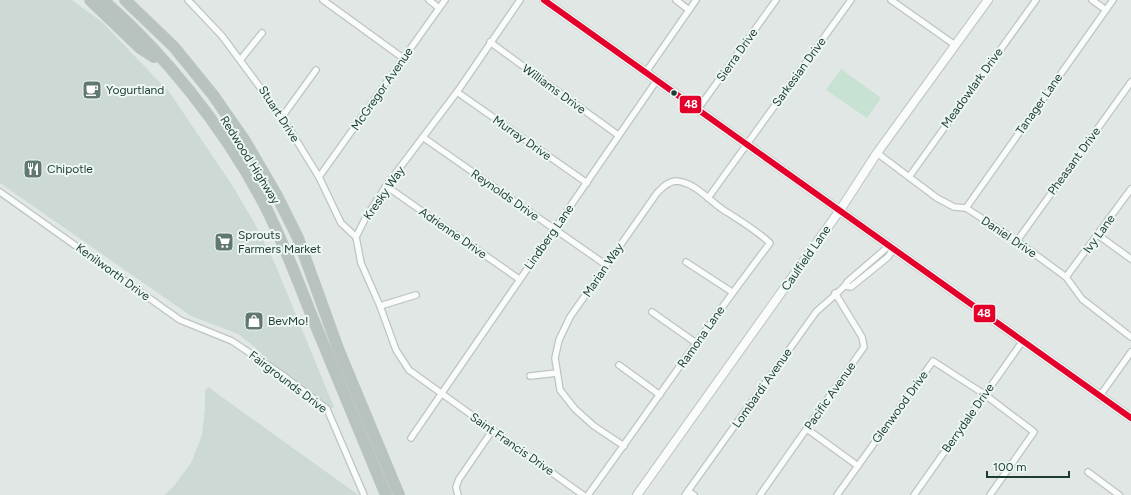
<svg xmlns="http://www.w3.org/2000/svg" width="1131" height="495" viewBox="0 0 1131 495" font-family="Figtree,sans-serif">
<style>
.built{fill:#cdd9d5}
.green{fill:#c7e2d2}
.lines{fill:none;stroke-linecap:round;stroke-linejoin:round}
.minor-casing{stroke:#bdc4c1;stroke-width:8}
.secondary-casing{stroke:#bcc5c2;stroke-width:10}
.motorway-casing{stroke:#bac4c2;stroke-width:12}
.minor{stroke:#fafbfb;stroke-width:5.5}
.secondary{stroke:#fafbfb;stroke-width:8}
.motorway{stroke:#b8c2bf;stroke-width:10}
.bus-1-casing{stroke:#edf7f3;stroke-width:9}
.bus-1{stroke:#e4002b;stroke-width:6}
.bus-dot{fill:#1d3b35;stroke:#edf7f3;stroke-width:1.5}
.labels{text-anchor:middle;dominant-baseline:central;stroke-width:4;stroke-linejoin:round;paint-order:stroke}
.street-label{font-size:12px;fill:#1d3b35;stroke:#edf7f3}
.poi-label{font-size:12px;fill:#1d3b35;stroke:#edf7f3;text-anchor:start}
.line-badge{stroke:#edf7f3;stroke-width:1.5}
.badge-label{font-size:11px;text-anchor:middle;font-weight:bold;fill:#fff}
</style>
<rect width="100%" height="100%" fill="#e0e7e4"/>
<!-- built -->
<g class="built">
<path d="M0,0H72L102,22L170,93L232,185L255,224L275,264L334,407L330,409L288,378L251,344L238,334L191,316L0,183Z"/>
<path d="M208,387L357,494L359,495H164L173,487L191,463L202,435L205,407V391Z"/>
</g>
<!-- green -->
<path class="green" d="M841,69L881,98L867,118L826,90Z"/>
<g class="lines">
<!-- minor casing -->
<g class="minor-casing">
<g id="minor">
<path d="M188,0L222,36L282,117L319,177L341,223L356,237"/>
<path d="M323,0L403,58"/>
<path d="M429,0L439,8"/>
<path d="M520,0L457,92L386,186L366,217L356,237L361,263L380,306L396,350L409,370L583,495"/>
<path d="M676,0L689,10"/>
<path d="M891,0L955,45"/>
<path d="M1092,0L1106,10"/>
<path d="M490,42L618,135"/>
<path d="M241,59L262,33"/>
<path d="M646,72L696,0"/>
<path d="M457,92L587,183"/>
<path d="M698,109L776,0"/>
<path d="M282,117L316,70"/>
<path d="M424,138L606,265"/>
<path d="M877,153L937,198L954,207L966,208L1017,241L1066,277L1082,299L1131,337"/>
<path d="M319,177L445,0"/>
<path d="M909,177L1036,0"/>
<path d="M386,186L519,279"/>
<path d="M0,192L180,320L232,341L281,374L327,409L364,495"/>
<path d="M708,198L851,0"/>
<path d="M966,208L1113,0"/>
<path d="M1098,235L1131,259"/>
<path d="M1017,241L1131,82"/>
<path d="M686,262L732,292"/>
<path d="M1066,277L1131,189"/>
<path d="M846,286L851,287L888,257L894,248"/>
<path d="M380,306L416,295"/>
<path d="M652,312L696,343"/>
<path d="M619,365L660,395"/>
<path d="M530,376L557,373"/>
<path d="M1099,397L1131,352"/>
<path d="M807,429L858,466"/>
<path d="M411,438L657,80"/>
<path d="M1088,472L1119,495"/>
<path d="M688,491L694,495"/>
<path d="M458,495L456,487L459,479L492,431"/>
<path d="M588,495C649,411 707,325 770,243C755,229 739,220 722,209C708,199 693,181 675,181C667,182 662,188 657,193L570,317L559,340L555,358L560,390L575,409L594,426L624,446"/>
<path d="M685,495L816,312C822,306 846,287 847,282L890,245"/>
<path d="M760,495L864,347L862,337L835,293"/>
<path d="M837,495L933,361L984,394L1034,432L990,495"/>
<path d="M914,495L1022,342"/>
</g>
</g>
<!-- secondary casing -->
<g class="secondary-casing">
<g id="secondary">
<path d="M544,0L1131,418"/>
<path d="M637,495L840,210L877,153L988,0"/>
</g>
</g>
<!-- motorway casing -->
<g class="motorway-casing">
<g id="motorway">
<path d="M90,0L140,48L154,57"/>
<path d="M103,0C165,54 223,127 262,200C281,236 296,276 311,314C336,374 361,435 386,495"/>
<path d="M125,0L174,47L213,95L245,141L276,194L298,238L339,351L399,495"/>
</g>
</g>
<!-- minor -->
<use href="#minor" class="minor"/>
<!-- secondary -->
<use href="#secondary" class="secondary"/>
<!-- motorway -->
<use href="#motorway" class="motorway"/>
<!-- bus-1 casing -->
<g class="bus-1-casing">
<path id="bus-1" d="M544,0L1131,418"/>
</g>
<!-- bus-1 -->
<use href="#bus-1" class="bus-1"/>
</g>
<!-- icons -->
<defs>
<g id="cafe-square" transform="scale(1)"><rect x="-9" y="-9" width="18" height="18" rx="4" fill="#617772" stroke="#edf7f3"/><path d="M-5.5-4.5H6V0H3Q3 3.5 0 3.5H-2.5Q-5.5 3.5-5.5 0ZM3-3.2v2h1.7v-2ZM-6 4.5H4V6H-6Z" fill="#fff"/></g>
<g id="restaurant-square" transform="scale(1)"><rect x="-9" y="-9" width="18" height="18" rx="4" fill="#617772" stroke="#edf7f3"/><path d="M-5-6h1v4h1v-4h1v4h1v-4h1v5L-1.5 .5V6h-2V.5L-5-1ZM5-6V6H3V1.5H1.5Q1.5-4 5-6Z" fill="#fff"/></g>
<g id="supermarket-square" transform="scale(1)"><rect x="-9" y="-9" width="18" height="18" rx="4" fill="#617772" stroke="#edf7f3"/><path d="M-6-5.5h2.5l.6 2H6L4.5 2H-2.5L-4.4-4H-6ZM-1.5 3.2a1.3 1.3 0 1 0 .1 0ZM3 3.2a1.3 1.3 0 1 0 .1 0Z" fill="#fff"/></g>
<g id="shop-square" transform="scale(1)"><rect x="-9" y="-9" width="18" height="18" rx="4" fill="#617772" stroke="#edf7f3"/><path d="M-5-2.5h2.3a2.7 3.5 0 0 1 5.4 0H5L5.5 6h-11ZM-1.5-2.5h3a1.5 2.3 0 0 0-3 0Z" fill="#fff"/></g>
</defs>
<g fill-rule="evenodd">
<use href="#cafe-square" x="92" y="90"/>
<use href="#restaurant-square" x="33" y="169"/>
<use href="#supermarket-square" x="224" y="242"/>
<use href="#shop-square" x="254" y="321"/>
</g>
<!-- markers -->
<circle class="bus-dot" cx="674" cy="93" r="3.5"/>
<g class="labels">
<!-- street labels -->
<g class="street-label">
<text transform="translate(737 55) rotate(-55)">Sierra Drive</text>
<text transform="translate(799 72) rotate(-54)">Sarkesian Drive</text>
<text transform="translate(972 88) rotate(-54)">Meadowlark Drive</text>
<text transform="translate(382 89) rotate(-55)">McGregor Avenue</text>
<text transform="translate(554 89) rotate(36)">Williams Drive</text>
<text transform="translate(1039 104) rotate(-55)">Tanager Lane</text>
<text transform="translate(279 114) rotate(57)">Stuart Drive</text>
<text transform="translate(522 138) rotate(35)">Murray Drive</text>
<text transform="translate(250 160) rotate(58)">Redwood Highway</text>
<text transform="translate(1074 161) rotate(-54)">Pheasant Drive</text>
<text transform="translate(384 193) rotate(-55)">Kresky Way</text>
<text transform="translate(505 195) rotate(35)">Reynolds Drive</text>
<text transform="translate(453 233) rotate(35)">Adrienne Drive</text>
<text transform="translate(1099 234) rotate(-54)">Ivy Lane</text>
<text transform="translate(549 237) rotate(-55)">Lindberg Lane</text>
<text transform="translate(1009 237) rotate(34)">Daniel Drive</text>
<text transform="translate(806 258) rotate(-55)">Caulfield Lane</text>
<text transform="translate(603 270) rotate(-56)">Marian Way</text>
<text transform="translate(113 272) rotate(36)">Kenilworth Drive</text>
<text transform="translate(701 337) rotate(-55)">Ramona Lane</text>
<text transform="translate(288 382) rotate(37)">Fairgrounds Drive</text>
<text transform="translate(762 388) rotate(-55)">Lombardi Avenue</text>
<text transform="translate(830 396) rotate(-55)">Pacific Avenue</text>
<text transform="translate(900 407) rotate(-54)">Glenwood Drive</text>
<text transform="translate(968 418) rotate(-55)">Berrydale Drive</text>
<text transform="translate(512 444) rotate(35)">Saint Francis Drive</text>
</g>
<!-- poi labels -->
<g class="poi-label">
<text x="106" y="90">Yogurtland</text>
<text x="47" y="169">Chipotle</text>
<text x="238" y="235">Sprouts<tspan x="238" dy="14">Farmers Market</tspan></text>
<text x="268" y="321">BevMo!</text>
</g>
</g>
<g class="line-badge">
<rect x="679" y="95" width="23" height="19" rx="4" fill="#e4002b"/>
<rect x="973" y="304" width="23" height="19" rx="4" fill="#e4002b"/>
</g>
<g class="badge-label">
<text x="691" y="108">48</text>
<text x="984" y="317">48</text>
</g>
<!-- scale -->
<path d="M987 471v6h82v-6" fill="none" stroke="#1d3b35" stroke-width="2"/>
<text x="993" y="471" font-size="12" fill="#1d3b35" stroke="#edf7f3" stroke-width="3" paint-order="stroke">100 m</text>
</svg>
